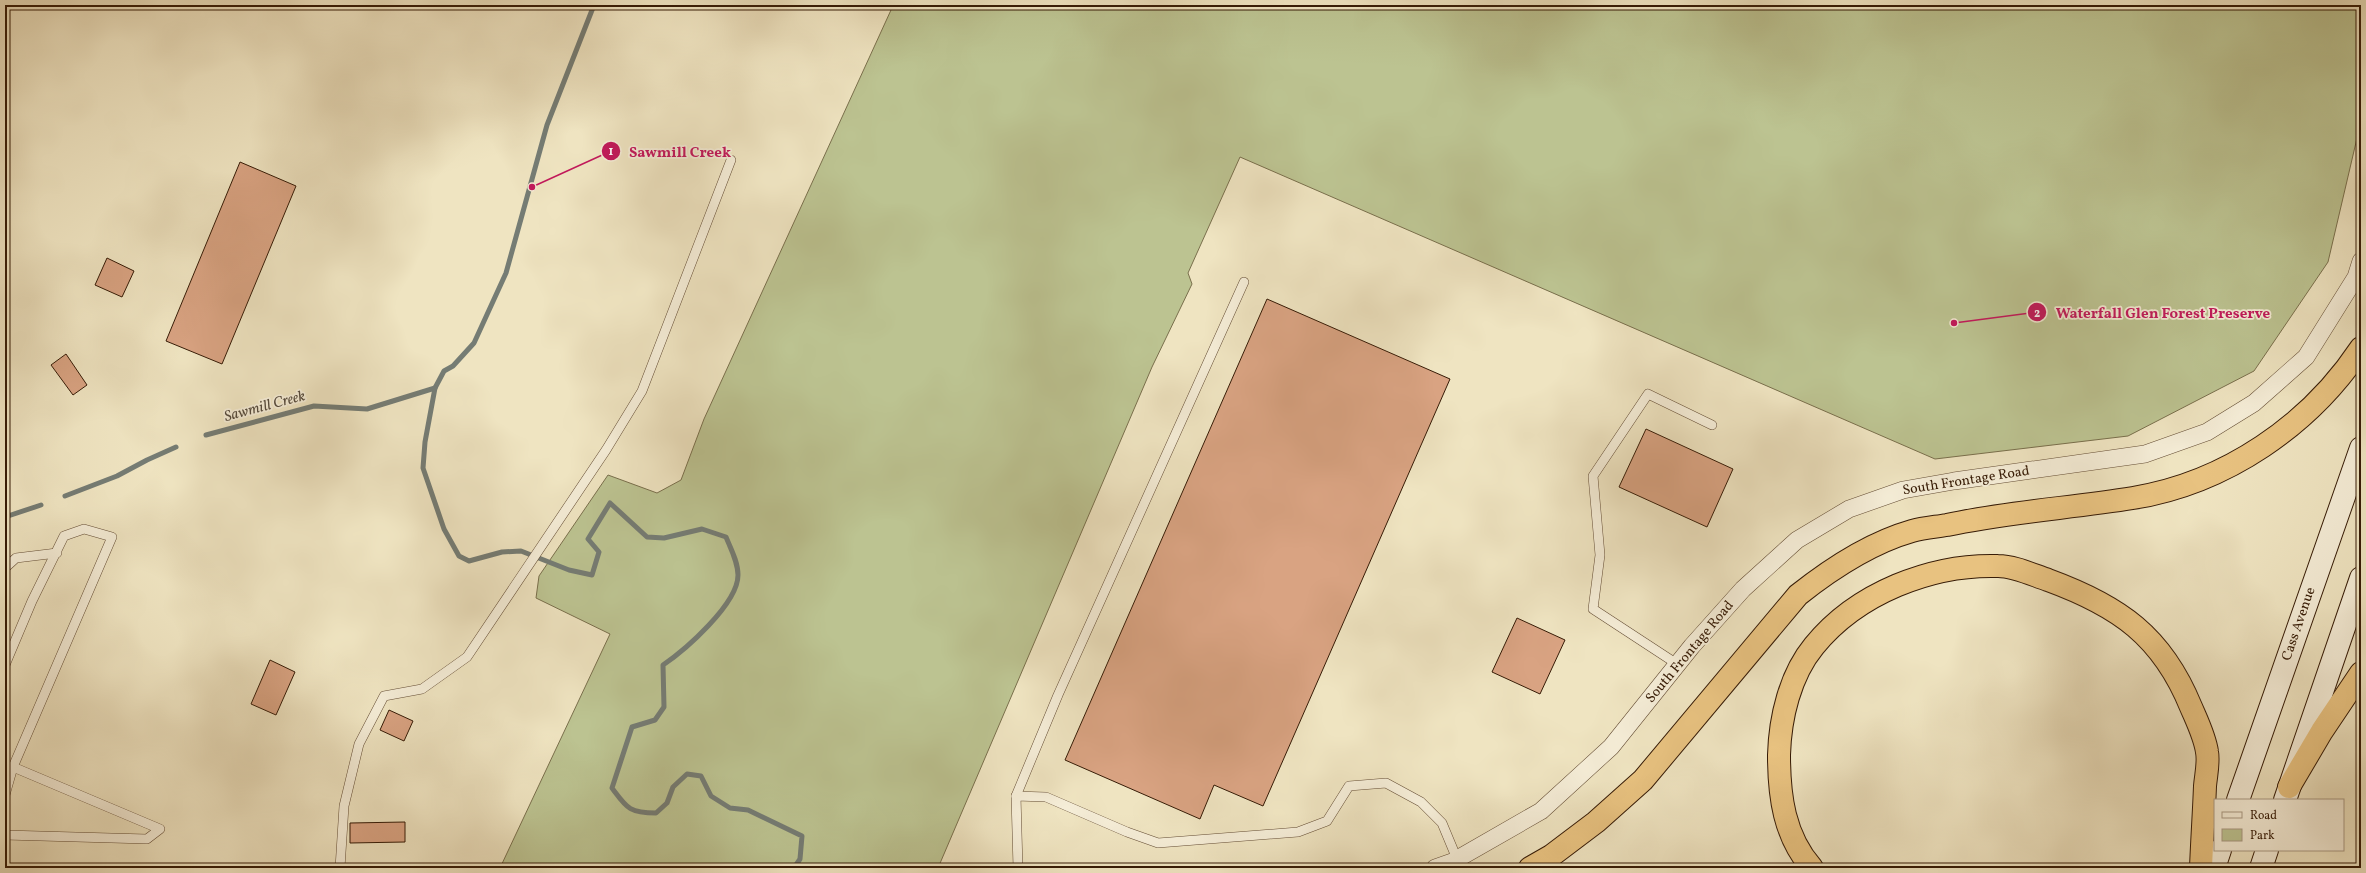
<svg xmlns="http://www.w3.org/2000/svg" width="2366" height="873" viewBox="0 0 2366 873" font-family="Vollkorn,serif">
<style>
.green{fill:#bcc391;stroke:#796f4c}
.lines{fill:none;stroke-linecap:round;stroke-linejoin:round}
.stream{stroke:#757c74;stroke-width:5}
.building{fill:#d9a382;stroke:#361b06}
.service-casing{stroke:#644d35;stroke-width:10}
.minor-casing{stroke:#644d35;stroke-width:18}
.secondary-casing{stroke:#361b06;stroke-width:24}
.motorway-casing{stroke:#361b06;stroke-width:24}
.service{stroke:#f5edd7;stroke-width:9}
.minor{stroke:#f5edd7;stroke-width:17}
.secondary{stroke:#f5edd7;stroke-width:22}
.motorway{stroke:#e8c280;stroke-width:22}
.labels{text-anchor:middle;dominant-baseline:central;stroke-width:3.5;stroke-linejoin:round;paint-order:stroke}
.street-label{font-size:14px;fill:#361b06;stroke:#f5edd7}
.water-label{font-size:15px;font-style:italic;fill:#564b3d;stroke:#f5edd7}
.leader{fill:none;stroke:#c2185b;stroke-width:1.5}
.callout-dot{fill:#c2185b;stroke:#f5edd7;stroke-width:1.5}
.mark-label{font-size:12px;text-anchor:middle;font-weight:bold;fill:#fff}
.callout-label{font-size:15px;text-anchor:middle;font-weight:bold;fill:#c2185b;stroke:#f5edd7;stroke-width:3.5;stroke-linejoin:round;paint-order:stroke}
</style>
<rect width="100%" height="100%" fill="#efe4c1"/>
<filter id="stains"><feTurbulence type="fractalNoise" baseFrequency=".005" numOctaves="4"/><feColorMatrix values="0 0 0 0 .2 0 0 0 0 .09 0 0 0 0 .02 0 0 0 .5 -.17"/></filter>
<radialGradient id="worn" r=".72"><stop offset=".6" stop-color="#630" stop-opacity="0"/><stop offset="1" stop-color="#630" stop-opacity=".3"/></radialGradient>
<!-- green -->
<path class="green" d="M882,5H2361V121L2328,262L2254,371L2128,436L1935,459L1240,157L1188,273L1192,284L1152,367L938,868H500L610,634L536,598L539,576L608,475L657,493L681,480L704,419L891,10Z"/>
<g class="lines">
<!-- stream -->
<g class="stream">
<path d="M594,5L547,125L506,273L474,343L453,366L444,371L435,388L425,442L423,468L444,529L459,556L469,561L502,552L521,551L569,570L592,575L599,552L588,539L610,503L647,537L664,538L702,529L726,537C731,549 738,562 738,575C738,604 685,650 663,665L664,707L655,720L632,727L612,788C627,808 629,813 656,813L667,803L673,787L687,774L701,776L711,796L730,808L748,810L802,836L800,859L794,868"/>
<path d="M206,435L314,406L367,409L435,388"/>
<path d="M65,496L117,476L147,460L176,447"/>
<path d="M5,517L41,505"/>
</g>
</g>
<!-- building -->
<g class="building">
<path d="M240,162L296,186L222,364L166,341Z"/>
<path d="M107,258L134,271L122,297L95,285Z"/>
<path d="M1267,299L1450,379L1263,806L1214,785L1200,819L1065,760Z"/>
<path d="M66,354L87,385L73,395L51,365Z"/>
<path d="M1646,429L1733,469L1707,527L1619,487Z"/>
<path d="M1517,618L1565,640L1540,694L1492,672Z"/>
<path d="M270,660L295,672L276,715L251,704Z"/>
<path d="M389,710L413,721L404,741L380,730Z"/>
<path d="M405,822V842L350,843V823Z"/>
</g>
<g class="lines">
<!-- service casing -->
<g class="service-casing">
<g id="service">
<path d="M5,568L16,558L57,553"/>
<path d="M1677,664L1593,609L1600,555L1593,476L1648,394L1712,425"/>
<path d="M5,665L32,601L64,536L84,529L112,537L13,767L5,795"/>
<path d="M1016,796L1058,695L1244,282"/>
<path d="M5,835L147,839L160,829L13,767"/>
<path d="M340,868L344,806L359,744L384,696L422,689L467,657L606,450L642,391L731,160"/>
<path d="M1018,868L1016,796L1046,797L1127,832L1158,843L1298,832L1327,821L1349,786L1386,783L1421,802L1442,823L1457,859"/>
</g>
</g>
<!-- minor casing -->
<g class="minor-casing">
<path id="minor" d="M1435,868L1452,862L1541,811L1611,747L1692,646L1743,589L1797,540L1849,509L1903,490L1954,481L2145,454L2207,432L2254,403L2306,357L2356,277L2361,261"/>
</g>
<!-- secondary casing -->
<g class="secondary-casing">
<g id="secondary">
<path d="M2238,800L2361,448"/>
<path d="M2285,800L2361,578"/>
<path d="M2214,868L2220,850"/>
<path d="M2261,868L2267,850"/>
</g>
</g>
<!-- motorway casing -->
<g class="motorway-casing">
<g id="motorway">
<path d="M2289,787L2322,731L2361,673"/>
<path d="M1530,868L1551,856L1596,822L1643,780L1798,595C1832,568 1870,543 1912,531C1923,528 1935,527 1947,525C2008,512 2071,508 2133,498C2226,483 2310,425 2361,348"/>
<path d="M1812,868C1784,836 1779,796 1779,755C1780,718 1790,675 1814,646C1857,593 1931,564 1998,566C2014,566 2033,575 2048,580C2119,606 2162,636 2191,707C2197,721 2205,737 2207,752C2209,762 2206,775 2205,786C2204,813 2202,841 2201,868"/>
</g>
</g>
<!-- service -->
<use href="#service" class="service"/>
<!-- minor -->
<use href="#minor" class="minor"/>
<!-- secondary -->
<use href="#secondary" class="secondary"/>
<!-- motorway -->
<use href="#motorway" class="motorway"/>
</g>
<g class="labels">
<!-- street labels -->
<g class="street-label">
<text transform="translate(1966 481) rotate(-9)">South Frontage Road</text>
<text transform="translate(2299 624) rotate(-71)">Cass Avenue</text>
<text transform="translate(1690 652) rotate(-50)">South Frontage Road</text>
</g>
<!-- water labels -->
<g class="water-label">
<text transform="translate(265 407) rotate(-15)">Sawmill Creek</text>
</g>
</g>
<!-- callouts -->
<path class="leader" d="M532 187L611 151M1954 323L2037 312"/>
<g class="callout-dot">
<circle cx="532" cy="187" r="4"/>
<circle cx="1954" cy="323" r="4"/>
<circle cx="611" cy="151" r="10"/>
<circle cx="2037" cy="312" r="10"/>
</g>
<g class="mark-label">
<text x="611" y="155">1</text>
<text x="2037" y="317">2</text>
</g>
<g class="callout-label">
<text x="680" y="157">Sawmill Creek</text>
<text x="2163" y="318">Waterfall Glen Forest Preserve</text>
</g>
<!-- margin -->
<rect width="2366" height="873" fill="none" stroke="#efe4c1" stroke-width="20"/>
<rect x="6" y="6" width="2354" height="861" fill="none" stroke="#361b06" stroke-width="2"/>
<rect x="10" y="10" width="2346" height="853" fill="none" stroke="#361b06"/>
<!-- legend -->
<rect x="2214" y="799" width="130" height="52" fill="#f5edd7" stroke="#a99983"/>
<rect x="2222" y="812" width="20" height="6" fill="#f5edd7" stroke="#a99983"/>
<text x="2250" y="819" font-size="12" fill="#361b06">Road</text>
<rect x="2222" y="829" width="20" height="12" fill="#bcc391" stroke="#a99983"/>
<text x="2250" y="839" font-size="12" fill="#361b06">Park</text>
<rect width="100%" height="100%" filter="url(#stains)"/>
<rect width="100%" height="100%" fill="url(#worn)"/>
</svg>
